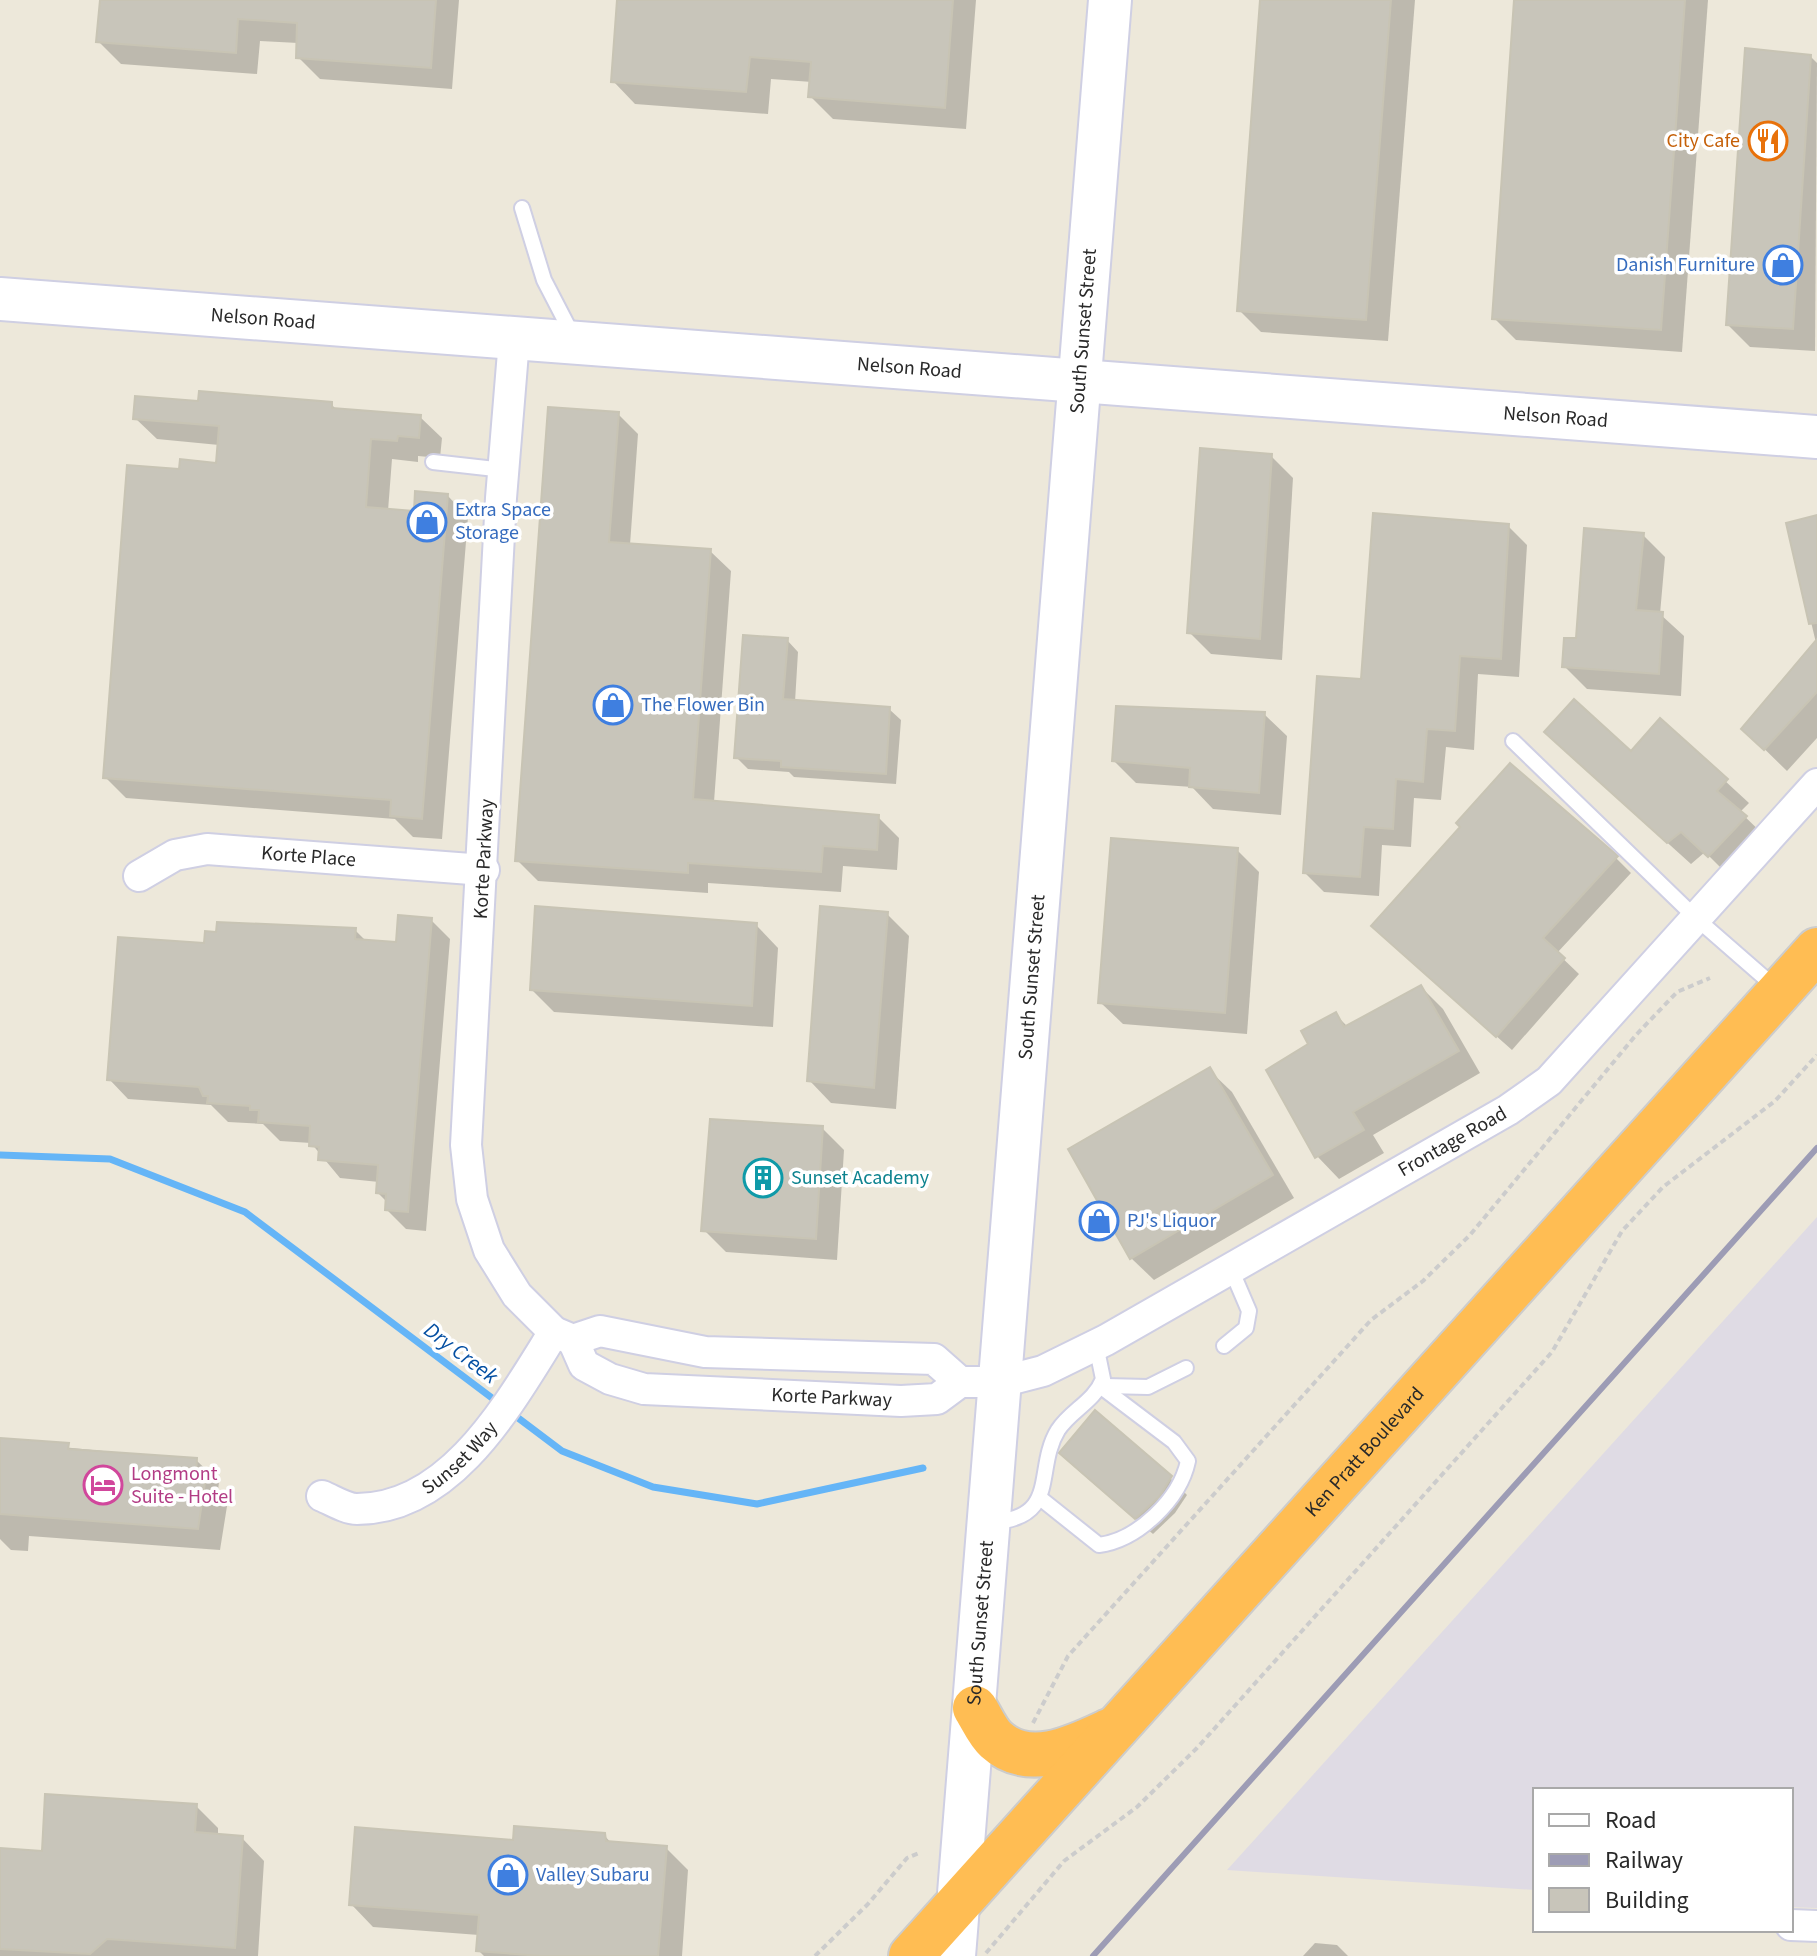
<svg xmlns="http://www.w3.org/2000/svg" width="1817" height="1956" viewBox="0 0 1817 1956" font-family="'Source Sans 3',sans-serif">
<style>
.industrial{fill:#dfdbe4}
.shadow{fill:#0003}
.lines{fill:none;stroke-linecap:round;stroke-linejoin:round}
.stream{stroke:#65b5f7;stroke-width:7}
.building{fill:#c8c5ba;stroke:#c8c4b4;stroke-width:2}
.lane-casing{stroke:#cfcfe3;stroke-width:18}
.street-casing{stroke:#cfcfe3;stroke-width:34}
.secondary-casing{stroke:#cfcfe3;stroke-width:46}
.highway-casing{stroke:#ccc;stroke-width:48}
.path{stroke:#ccc;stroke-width:4;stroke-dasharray:6 4;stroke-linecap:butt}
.lane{stroke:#fff;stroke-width:14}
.street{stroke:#fff;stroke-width:30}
.secondary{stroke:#fff;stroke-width:42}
.highway{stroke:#ffbd53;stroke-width:44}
.rail{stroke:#9d9cb5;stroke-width:6}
.labels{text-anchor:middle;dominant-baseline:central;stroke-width:7;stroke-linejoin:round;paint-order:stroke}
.food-label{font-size:20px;fill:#c56008;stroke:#fff;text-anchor:end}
.shop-label{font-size:20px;fill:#366cbe;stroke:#fff;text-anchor:start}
.street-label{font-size:20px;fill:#292929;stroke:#fff}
.culture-label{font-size:20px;fill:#0d838f;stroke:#fff;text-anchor:start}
.hotel-label{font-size:20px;fill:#b23c85;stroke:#fff;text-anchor:start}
.water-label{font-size:22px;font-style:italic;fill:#044fa2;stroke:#fff}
</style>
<rect width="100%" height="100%" fill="#ede8da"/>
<!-- industrial -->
<path class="industrial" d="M1817,1217V1908L1791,1907V1790H1535V1890L1227,1870Z"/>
<!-- shadow -->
<g class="shadow">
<path d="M102,0H459L452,89L320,79L298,57V43L260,41L257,74L121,64L98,41Z"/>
<path d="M619,0H976L966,129L833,119L810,96L812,82L771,79L768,114L635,104L613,81Z"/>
<path d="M1262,0H1415L1388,341L1261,332L1239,310Z"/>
<path d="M1516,0H1708L1682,352L1516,340L1494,318Z"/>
<path d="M1810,56L1817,63L1815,351L1750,347L1728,325Z"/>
<path d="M200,403L331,404L337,410L420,417L442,438L440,458L418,456V462L392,459L388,511L416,513L447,495L468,517L442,839L413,837L395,819L126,798L105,777L181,471L218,465L219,445L157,439L135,418Z"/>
<path d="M618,414L638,434L630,545L710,551L731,571L714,802L878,817L899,838L897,870L843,866L841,892L708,883V893L538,881L517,860Z"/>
<path d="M1271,456L1293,478L1282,660L1211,654L1189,632Z"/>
<path d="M1817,517V738L1787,771L1744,729L1816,643L1788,524Z"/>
<path d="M1508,526L1527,545L1519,677L1478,674L1474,750L1446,747L1441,800L1414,798L1411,847L1382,845L1379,896L1324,892L1305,873L1363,681Z"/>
<path d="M1643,535L1665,557L1660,614L1684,636L1681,696L1587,689L1564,666Z"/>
<path d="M787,640L798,652L795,702L889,709L901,720L896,784L794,777L789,772L748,769L736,757Z"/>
<path d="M1264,714L1287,736L1281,815L1213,809L1192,787L1136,783L1114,761Z"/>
<path d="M1660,721L1749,803L1740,812L1768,839L1731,878L1705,852L1691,864L1569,754H1632Z"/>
<path d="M1237,850L1259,872L1247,1034L1123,1024L1100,1002Z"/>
<path d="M1616,858L1631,873L1557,953L1579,974L1512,1050L1389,941Z"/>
<path d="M887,914L909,936L896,1109L831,1103L809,1080Z"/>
<path d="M431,920L450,939L426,1231L406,1229L387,1210L388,1203L378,1193L379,1182L340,1178L311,1143L280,1141L263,1124L228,1122L211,1105L128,1099L109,1079L206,945L355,930L367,942L398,944Z"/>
<path d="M756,925L778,948L773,1027L554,1012L532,990Z"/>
<path d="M1421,987L1443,1009L1480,1073L1373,1135L1384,1153L1339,1179L1317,1156L1310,1045L1335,1014L1348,1027Z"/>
<path d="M1209,1070L1232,1092L1294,1198L1154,1280L1131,1258Z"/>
<path d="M822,1128L844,1150L837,1260L726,1252L704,1230Z"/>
<path d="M0,1441L196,1460L219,1482L218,1490L228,1500L220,1550L29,1536L28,1551L11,1550L0,1539Z"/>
<path d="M1078,1470L1170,1478L1187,1495L1175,1513L1153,1534Z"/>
<path d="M196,1806L218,1828V1836L242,1838L264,1861L258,1956H0V1850L44,1853Z"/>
<path d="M604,1835L612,1844L666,1848L688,1870L682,1956H484L478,1950L479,1935L373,1927L351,1904L514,1842Z"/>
<path d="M1315,1943L1337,1945L1348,1956H1303Z"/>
</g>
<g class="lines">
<!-- stream -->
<g class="stream">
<path d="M0,1155L110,1159L245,1212L500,1404"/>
<path d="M509,1411L562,1451L653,1487L757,1504L923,1468"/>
</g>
</g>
<!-- building -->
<g class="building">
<path d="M100,0H436L431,68L296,58L297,23L238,19L236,53L96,42Z"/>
<path d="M617,0H953L945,108L808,97L811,62L750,57L746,92L611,82Z"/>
<path d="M1260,0H1391L1366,320L1237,311Z"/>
<path d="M1514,0H1685L1661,330L1492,319Z"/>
<path d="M1745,48L1811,55L1793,329L1726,325Z"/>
<path d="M199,391L332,402V408L421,415L419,438L398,436L397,441L371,439L366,507L414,511L415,491L448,494L422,819L390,816L391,800L103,778L127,465L179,469L180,459L216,463L219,426L133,419L135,396L198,401Z"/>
<path d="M548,407L619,412L609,542L711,549L693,799L879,815L877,850L823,846L821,872L688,863V873L515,861Z"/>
<path d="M1200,448L1272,454L1260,639L1187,633Z"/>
<path d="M1373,513L1509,524L1501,659L1460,656L1455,731L1427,729L1423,782L1396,779L1393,829L1364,827L1360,877L1303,873L1317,676L1361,679Z"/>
<path d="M1817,515V623L1809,624L1786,523Z"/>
<path d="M1584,528L1644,533L1636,610L1663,612L1659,674L1562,667L1564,638H1576Z"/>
<path d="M743,635L788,638L783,699L890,707L886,774L781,767V761L734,758Z"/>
<path d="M1817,639V692L1764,750L1741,729Z"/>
<path d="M1574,699L1631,751L1660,718L1728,779L1717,791L1747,816L1708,857L1681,832L1667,843L1544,732Z"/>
<path d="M1116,706L1265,712L1259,793L1189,787L1190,768L1112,761Z"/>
<path d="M1510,763L1618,856L1543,938L1565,958L1496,1037L1371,926L1460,827L1456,823Z"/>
<path d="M1111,838L1238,848L1225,1013L1098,1003Z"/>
<path d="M535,906L757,923L752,1006L530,990Z"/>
<path d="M820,906L888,912L874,1088L807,1081Z"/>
<path d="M398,915L432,918L408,1212L385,1210L386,1194L376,1193L378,1165L318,1160L319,1147L309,1146L310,1126L258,1122L259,1110H250V1106L207,1103L208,1096H203L199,1087L107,1080L118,937L204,943L205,931L216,932L217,922L356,928L355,939L396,942Z"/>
<path d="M1421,985L1459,1051L1353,1112L1364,1130L1315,1158L1266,1070L1308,1044L1301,1031L1336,1012L1344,1027Z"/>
<path d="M1210,1067L1273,1175L1130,1259L1068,1149Z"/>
<path d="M710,1119L823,1126L816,1239L701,1231Z"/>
<path d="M1095,1410L1172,1476L1159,1497L1135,1519L1059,1453Z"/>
<path d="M0,1438L69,1443L68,1449L197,1458L196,1475L206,1476L198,1529L0,1514Z"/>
<path d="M45,1794L197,1804L195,1832L243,1836L235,1948L107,1939L90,1954L0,1949V1848L42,1851Z"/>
<path d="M514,1826L605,1833L606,1841L667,1846L658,1956H541L476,1951L479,1915L349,1905L355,1827L513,1840Z"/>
</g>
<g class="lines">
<!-- lane casing -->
<g class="lane-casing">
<g id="lane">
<path d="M522,208L544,280L573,336"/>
<path d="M433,462L504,470"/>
<path d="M1513,741L1697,919L1775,987"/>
<path d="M1224,1346L1246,1328L1249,1311L1231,1269"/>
<path d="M1105,1386L1148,1387L1186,1368"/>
<path d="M1040,1498L1099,1545C1138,1540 1180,1499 1188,1461L1174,1442L1100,1386"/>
<path d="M994,1522C1060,1517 1034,1469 1058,1430C1071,1410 1094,1402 1103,1379L1096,1345"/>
</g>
</g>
<!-- street casing -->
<g class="street-casing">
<g id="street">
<path d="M514,340L501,498L466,1145L472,1199L489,1250L517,1295L554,1332L573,1340L600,1331L705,1352L934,1359L960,1382"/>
<path id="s1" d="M139,876L175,855L207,849L484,870"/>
<path id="s2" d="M573,1340L584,1365L610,1379L644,1389L901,1401L937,1399L960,1382H1000L1043,1371L1106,1340L1508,1110L1549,1081L1817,784"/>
<path id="s3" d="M322,1496C332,1500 346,1509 357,1509C452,1509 510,1402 554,1332"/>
<path d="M1791,1925L1817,1926"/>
</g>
</g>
<!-- secondary casing -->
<g class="secondary-casing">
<g id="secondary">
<path id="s4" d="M0,299L1817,437"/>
<path id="s5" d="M954,1956L1110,0"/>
</g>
</g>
<!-- highway casing -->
<g class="highway-casing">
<g id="highway">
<path d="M975,1708C981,1717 987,1732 996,1740C1029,1770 1075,1747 1109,1731"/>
<path id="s6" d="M911,1956L1817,950"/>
</g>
</g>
<!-- path -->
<g class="path">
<path d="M1033,1723L1068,1656L1371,1320L1423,1281L1470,1235L1636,1035L1677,992L1710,978"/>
<path d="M986,1953L1064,1861L1137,1807L1197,1748L1552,1352L1622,1231L1663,1187L1775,1101L1817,1055"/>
<path d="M815,1956L868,1904L907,1858L919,1853"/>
</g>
<!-- lane -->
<use href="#lane" class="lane"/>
<!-- street -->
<use href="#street" class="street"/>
<!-- secondary -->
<use href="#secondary" class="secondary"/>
<!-- highway -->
<use href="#highway" class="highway"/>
<!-- rail -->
<path class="rail" d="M1093,1956L1817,1148"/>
</g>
<!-- icons -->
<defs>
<g id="restaurant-ring" transform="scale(2)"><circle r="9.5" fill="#fff" stroke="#e8710a" stroke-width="1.5"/><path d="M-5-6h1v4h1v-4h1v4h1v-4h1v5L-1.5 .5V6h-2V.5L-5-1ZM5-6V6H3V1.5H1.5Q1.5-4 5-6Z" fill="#e8710a"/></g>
<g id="shop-ring" transform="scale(2)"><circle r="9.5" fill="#fff" stroke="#3f7fe0" stroke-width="1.5"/><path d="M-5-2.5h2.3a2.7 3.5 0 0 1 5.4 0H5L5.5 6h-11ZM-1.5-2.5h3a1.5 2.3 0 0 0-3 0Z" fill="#3f7fe0"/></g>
<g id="building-ring" transform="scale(2)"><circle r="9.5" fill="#fff" stroke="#0f9aa8" stroke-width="1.5"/><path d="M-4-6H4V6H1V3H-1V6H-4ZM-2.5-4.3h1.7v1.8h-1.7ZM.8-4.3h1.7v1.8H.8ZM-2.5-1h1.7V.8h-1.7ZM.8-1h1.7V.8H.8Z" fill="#0f9aa8"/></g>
<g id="hotel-ring" transform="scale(2)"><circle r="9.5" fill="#fff" stroke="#d1479c" stroke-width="1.5"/><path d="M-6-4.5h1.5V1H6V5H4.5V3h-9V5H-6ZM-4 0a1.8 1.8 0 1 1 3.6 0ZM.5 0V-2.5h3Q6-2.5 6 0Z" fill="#d1479c"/></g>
</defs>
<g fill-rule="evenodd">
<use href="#restaurant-ring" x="1768" y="141"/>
<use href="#shop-ring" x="1783" y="265"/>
<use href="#shop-ring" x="427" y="522"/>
<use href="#shop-ring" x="613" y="705"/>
<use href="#building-ring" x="763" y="1178"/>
<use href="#shop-ring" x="1099" y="1221"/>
<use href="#hotel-ring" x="103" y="1485"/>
<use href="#shop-ring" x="508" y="1875"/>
</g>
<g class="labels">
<!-- food labels -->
<g class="food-label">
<text x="1740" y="141">City Cafe</text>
</g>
<!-- shop labels -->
<g class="shop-label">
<text x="1755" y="265" text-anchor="end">Danish Furniture</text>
<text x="455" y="510">Extra Space<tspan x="455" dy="23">Storage</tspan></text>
<text x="641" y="705">The Flower Bin</text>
<text x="1127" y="1221">PJ's Liquor</text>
<text x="536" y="1875">Valley Subaru</text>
</g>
<!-- street labels -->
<g class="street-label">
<text stroke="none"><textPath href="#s4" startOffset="264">Nelson Road</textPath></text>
<text stroke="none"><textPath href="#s5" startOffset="1630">South Sunset Street</textPath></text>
<text stroke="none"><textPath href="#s4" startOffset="912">Nelson Road</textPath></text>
<text stroke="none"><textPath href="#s4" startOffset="1560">Nelson Road</textPath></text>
<text stroke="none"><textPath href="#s1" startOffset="176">Korte Place</textPath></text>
<text transform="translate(484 859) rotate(-87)">Korte Parkway</text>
<text stroke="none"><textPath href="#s5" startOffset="982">South Sunset Street</textPath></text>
<text stroke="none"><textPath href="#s2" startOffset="968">Frontage Road</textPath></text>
<text stroke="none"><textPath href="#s2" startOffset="280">Korte Parkway</textPath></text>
<text stroke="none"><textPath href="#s6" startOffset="678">Ken Pratt Boulevard</textPath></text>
<text stroke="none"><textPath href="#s3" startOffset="156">Sunset Way</textPath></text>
<text stroke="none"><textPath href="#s5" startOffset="334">South Sunset Street</textPath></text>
</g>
<!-- culture labels -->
<g class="culture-label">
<text x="791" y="1178">Sunset Academy</text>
</g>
<!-- hotel labels -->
<g class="hotel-label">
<text x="131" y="1474">Longmont<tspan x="131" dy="23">Suite - Hotel</tspan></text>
</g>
<!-- water labels -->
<g class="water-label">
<text transform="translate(461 1353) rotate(37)">Dry Creek</text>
</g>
</g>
<!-- legend -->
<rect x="1533" y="1788" width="260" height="144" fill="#ffffff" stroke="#a9a9a9" stroke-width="2"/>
<rect x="1549" y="1814" width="40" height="12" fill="#ffffff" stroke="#a9a9a9" stroke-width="2"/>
<text x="1605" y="1828" font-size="24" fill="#292929">Road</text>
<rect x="1549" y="1854" width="40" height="12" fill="#9d9cb5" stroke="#a9a9a9" stroke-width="2"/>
<text x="1605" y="1868" font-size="24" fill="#292929">Railway</text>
<rect x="1549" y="1888" width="40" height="24" fill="#c8c5ba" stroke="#a9a9a9" stroke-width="2"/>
<text x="1605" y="1908" font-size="24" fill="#292929">Building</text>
</svg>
